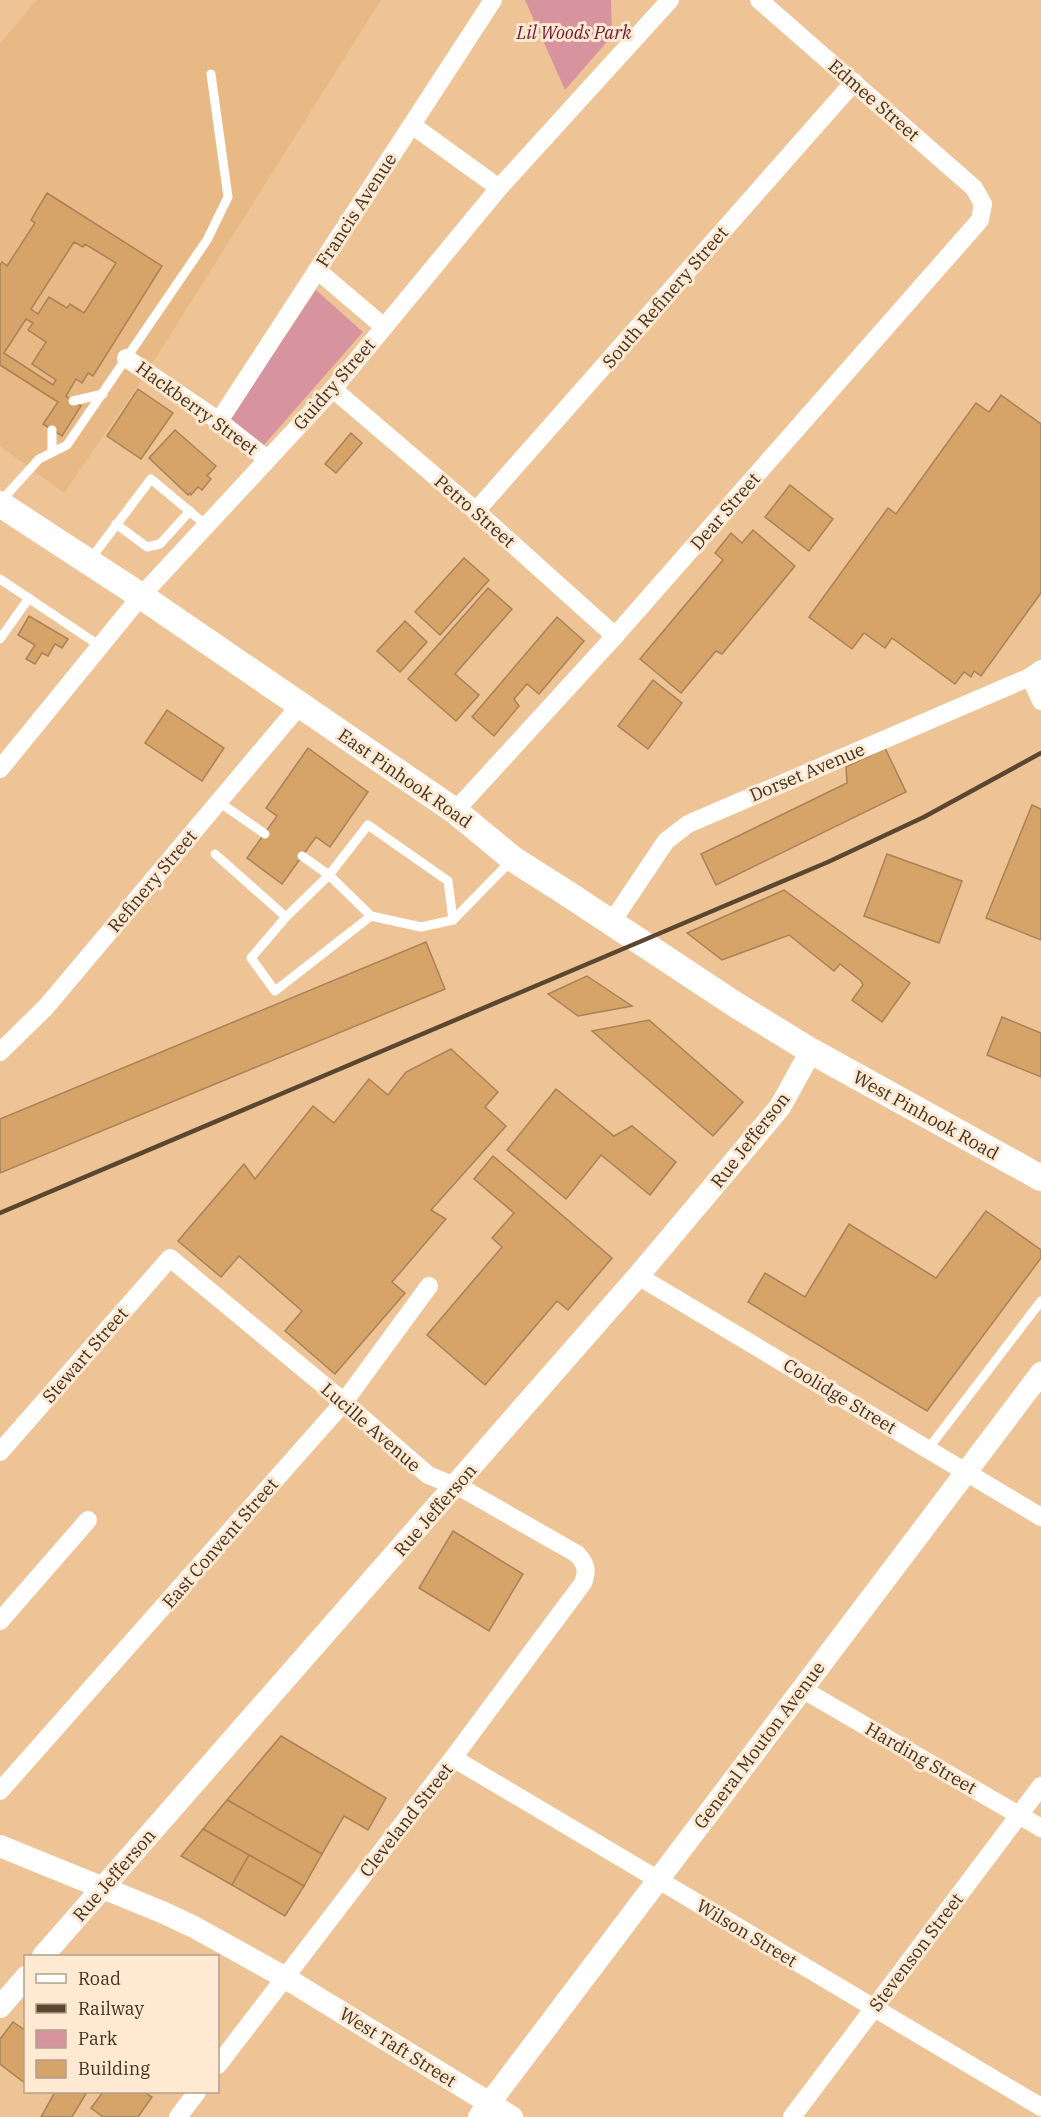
<svg xmlns="http://www.w3.org/2000/svg" width="1041" height="2117" viewBox="0 0 1041 2117" font-family="'IBM Plex Serif',serif">
<style>
.built{fill:#e8b985}
.green{fill:#d7949f}
.building{fill:#d6a368;stroke:#a98256;stroke-width:1.5;fill-rule:evenodd}
.lines{fill:none;stroke-linecap:round;stroke-linejoin:round}
.service{stroke:#fff;stroke-width:9}
.minor{stroke:#fff;stroke-width:18}
.tertiary{stroke:#fff;stroke-width:22}
.secondary{stroke:#fff;stroke-width:26}
.rail{stroke:#5b4731;stroke-width:4.5}
.labels{text-anchor:middle;dominant-baseline:central;stroke-width:6;stroke-linejoin:round;paint-order:stroke}
.park-label{font-size:18px;font-style:italic;fill:#731632;stroke:#ffe9d3}
.street-label{font-size:18px;fill:#423220;stroke:#ffe9d3}
</style>
<rect width="100%" height="100%" fill="#eec497"/>
<!-- built -->
<path class="built" d="M37,0H381L140,383L64,493L0,446V43Z"/>
<!-- green -->
<g class="green">
<path d="M525,0H611L612,36L565,90Z"/>
<path d="M316,290L363,332L263,446L229,420Z"/>
</g>
<!-- building -->
<g class="building">
<path d="M47,193L162,266L93,376L88,373L82,383L76,379L66,396L81,406L62,436L43,424L58,402L0,365V265L2,262L7,266L35,223L31,220ZM74,242L83,247L85,244L116,263L84,313L70,304L67,308L49,297L38,314L31,309ZM26,319L33,323L28,330L46,342L32,364L56,380L53,385L4,353Z"/>
<path d="M138,389L173,413L141,459L107,436Z"/>
<path d="M1001,395L1041,424V593L981,676L974,671L971,677L964,672L955,684L892,638L885,648L864,633L852,649L809,617L888,508L896,514L976,403L989,412Z"/>
<path d="M175,430L216,466L207,476L211,479L202,490L198,487L191,495L190,493L188,495L149,458Z"/>
<path d="M351,433L362,443L336,473L325,464Z"/>
<path d="M790,485L833,519L809,551L765,517Z"/>
<path d="M753,530L795,566L722,654L716,651L681,693L640,659L723,560L715,553L731,533L742,543Z"/>
<path d="M464,558L489,580L440,635L415,612Z"/>
<path d="M488,588L512,609L455,674L479,695L456,721L408,679Z"/>
<path d="M29,616L68,639L62,648L55,644L48,656L42,653L35,664L26,659L35,645L18,635Z"/>
<path d="M557,617L584,641L539,694L527,684L514,699L519,706L494,736L472,717Z"/>
<path d="M405,621L427,642L400,672L377,651Z"/>
<path d="M653,680L682,703L648,749L618,726Z"/>
<path d="M167,710L224,748L202,781L145,743Z"/>
<path d="M308,748L368,792L330,847L316,837L282,884L247,858L277,816L266,808Z"/>
<path d="M885,748L906,792L716,885L701,854L847,783L846,767Z"/>
<path d="M1032,805L1041,809V940L986,918Z"/>
<path d="M887,854L962,881L939,943L864,916Z"/>
<path d="M784,890L910,983L882,1022L852,1000L863,985L861,981L840,964L834,971L789,935L722,960L687,933Z"/>
<path d="M426,942L445,989L0,1173V1119Z"/>
<path d="M587,976L632,1006L578,1016L548,994Z"/>
<path d="M1002,1017L1041,1033V1077L987,1055Z"/>
<path d="M649,1020L743,1102L713,1136L592,1031Z"/>
<path d="M451,1049L498,1092L485,1107L506,1126L431,1210L446,1219L392,1282L405,1293L335,1374L285,1331L302,1311L239,1256L221,1277L178,1241L244,1164L255,1179L313,1106L334,1123L369,1079L388,1095L406,1072Z"/>
<path d="M556,1089L614,1136L632,1126L676,1162L650,1195L601,1155L566,1199L507,1150Z"/>
<path d="M493,1156L612,1258L568,1310L557,1301L485,1385L427,1335L502,1247L492,1238L514,1213L474,1179Z"/>
<path d="M986,1211L1041,1250V1258L927,1411L748,1302L765,1273L805,1297L849,1224L936,1278Z"/>
<path d="M453,1531L523,1574L489,1631L419,1588Z"/>
<path d="M281,1736L386,1798L368,1830L344,1816L322,1854L227,1800Z"/>
<path d="M227,1800L322,1854L304,1886L203,1829Z"/>
<path d="M203,1829L249,1855L232,1885L181,1856Z"/>
<path d="M249,1855L304,1886L285,1916L232,1885Z"/>
<path d="M13,2022L26,2031V2084L0,2064V2039Z"/>
<path d="M55,2092H87L72,2117H41Z"/>
<path d="M103,2092H144L152,2097L138,2117H103L91,2108Z"/>
</g>
<g class="lines">
<!-- service -->
<g class="service">
<path d="M73,401L103,394"/>
<path d="M52,451V430"/>
<path d="M1,501L39,459L67,445L207,240L228,197L211,74"/>
<path d="M116,524L147,547L160,544L190,511"/>
<path d="M89,561L151,479L206,525"/>
<path d="M0,579L100,646"/>
<path d="M0,639L29,598"/>
<path d="M219,802L265,834"/>
<path d="M215,854L286,917"/>
<path d="M302,856L329,875L368,825L448,881L453,920L421,927L371,916L329,875L286,917L251,958L275,991L371,916"/>
<path d="M453,920L512,860"/>
<path d="M928,1449L1041,1301"/>
</g>
<!-- minor -->
<g class="minor">
<path d="M412,125L499,188"/>
<path d="M317,270L384,327"/>
<path d="M126,358L219,421L267,459"/>
<path d="M333,389L476,511L615,636"/>
<path d="M219,421L493,0"/>
<path d="M476,511L854,82"/>
<path d="M1030,677L1041,701"/>
<path d="M0,769L141,596L333,389L499,188L670,0"/>
<path d="M455,811L615,636L980,220L983,204L974,188L759,0"/>
<path d="M611,923L666,841L688,824L1030,677L1041,669"/>
<path d="M0,1052L46,1007L300,705"/>
<path d="M638,1276L1041,1517"/>
<path d="M0,1452L170,1258L344,1402L428,1475L465,1490L577,1554C586,1564 588,1570 583,1583L453,1758L218,2065"/>
<path d="M0,1621L88,1520"/>
<path d="M802,1689L1041,1828"/>
<path d="M453,1758L1041,2107"/>
<path d="M0,1791L344,1402L429,1286"/>
<path d="M178,2117L197,2092"/>
<path d="M792,2117L1041,1786"/>
</g>
<!-- tertiary -->
<g class="tertiary">
<path d="M0,1846L162,1912L194,1927L284,1977L512,2117"/>
<path d="M43,1956L638,1276L780,1107L811,1051"/>
<path d="M0,2007L26,1977"/>
<path d="M479,2117L1041,1373"/>
</g>
<!-- secondary -->
<path class="secondary" d="M0,504L141,596L455,811L513,859L565,892L736,1005L811,1051L1041,1178"/>
<!-- rail -->
<path class="rail" d="M0,1213L828,862L924,817L1041,753"/>
</g>
<g class="labels">
<!-- park labels -->
<g class="park-label">
<text x="574" y="32">Lil Woods Park</text>
</g>
<!-- street labels -->
<g class="street-label">
<text transform="translate(874 100) rotate(41)">Edmee Street</text>
<text transform="translate(356 210) rotate(-57)">Francis Avenue</text>
<text transform="translate(665 297) rotate(-49)">South Refinery Street</text>
<text transform="translate(334 384) rotate(-49)">Guidry Street</text>
<text transform="translate(197 408) rotate(36)">Hackberry Street</text>
<text transform="translate(475 511) rotate(41)">Petro Street</text>
<text transform="translate(725 511) rotate(-49)">Dear Street</text>
<text transform="translate(807 772) rotate(-23)">Dorset Avenue</text>
<text transform="translate(405 778) rotate(35)">East Pinhook Road</text>
<text transform="translate(152 881) rotate(-50)">Refinery Street</text>
<text transform="translate(926 1115) rotate(29)">West Pinhook Road</text>
<text transform="translate(750 1140) rotate(-52)">Rue Jefferson</text>
<text transform="translate(85 1355) rotate(-49)">Stewart Street</text>
<text transform="translate(840 1396) rotate(31)">Coolidge Street</text>
<text transform="translate(371 1427) rotate(41)">Lucille Avenue</text>
<text transform="translate(435 1510) rotate(-49)">Rue Jefferson</text>
<text transform="translate(220 1543) rotate(-49)">East Convent Street</text>
<text transform="translate(759 1745) rotate(-53)">General Mouton Avenue</text>
<text transform="translate(921 1758) rotate(30)">Harding Street</text>
<text transform="translate(406 1820) rotate(-52)">Cleveland Street</text>
<text transform="translate(114 1875) rotate(-49)">Rue Jefferson</text>
<text transform="translate(747 1933) rotate(31)">Wilson Street</text>
<text transform="translate(916 1952) rotate(-53)">Stevenson Street</text>
<text transform="translate(398 2047) rotate(32)">West Taft Street</text>
</g>
</g>
<!-- legend -->
<rect x="24" y="1955" width="195" height="138" fill="#ffe9d3" stroke="#b3a08b" stroke-width="1.5"/>
<rect x="36" y="1974" width="30" height="9" fill="#ffffff" stroke="#b3a08b" stroke-width="1.5"/>
<text x="78" y="1985" font-size="18" fill="#423220">Road</text>
<rect x="36" y="2004" width="30" height="9" fill="#5b4731" stroke="#b3a08b" stroke-width="1.5"/>
<text x="78" y="2015" font-size="18" fill="#423220">Railway</text>
<rect x="36" y="2030" width="30" height="18" fill="#d7949f" stroke="#b3a08b" stroke-width="1.5"/>
<text x="78" y="2045" font-size="18" fill="#423220">Park</text>
<rect x="36" y="2060" width="30" height="18" fill="#d6a368" stroke="#b3a08b" stroke-width="1.5"/>
<text x="78" y="2075" font-size="18" fill="#423220">Building</text>
</svg>
